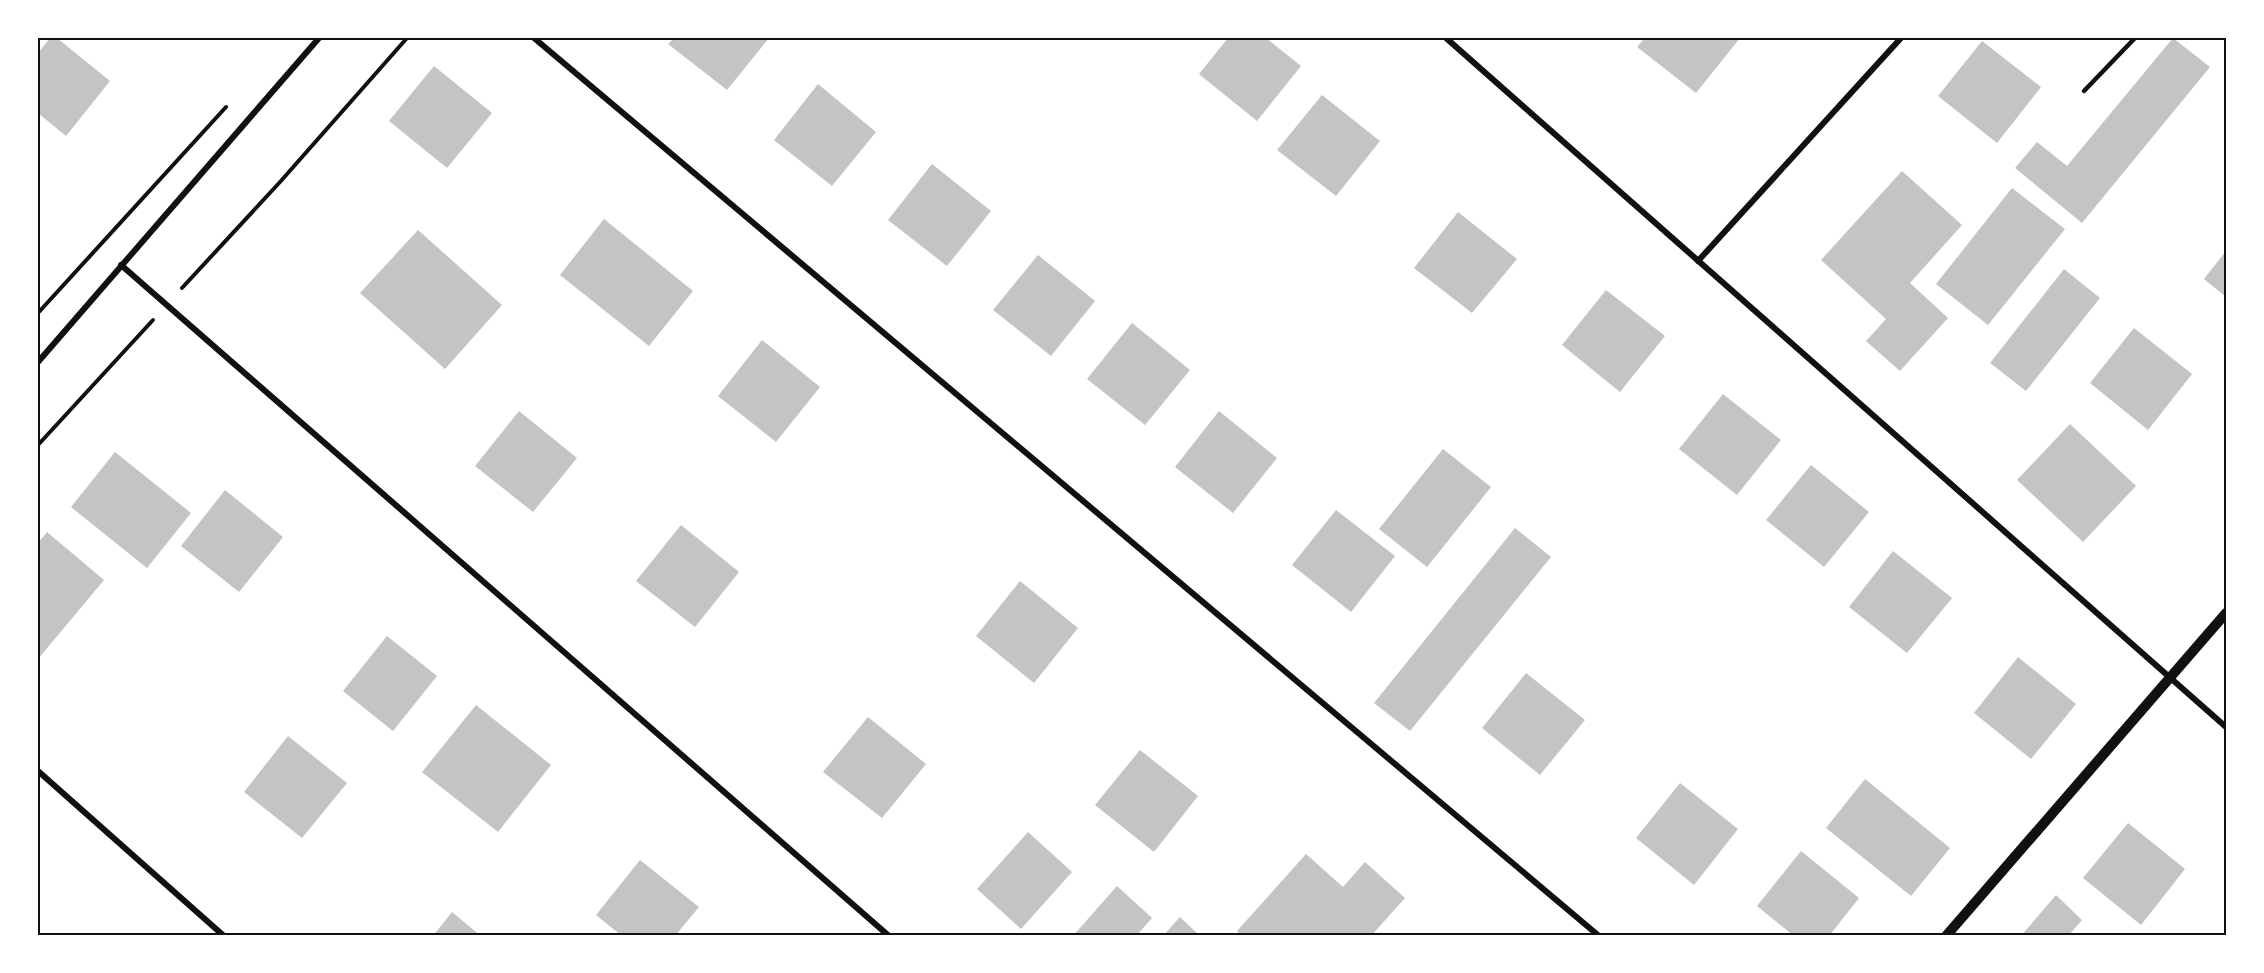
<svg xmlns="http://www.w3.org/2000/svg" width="2264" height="973" viewBox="0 0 2264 973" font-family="'PT Serif',serif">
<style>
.building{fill:#c4c4c4}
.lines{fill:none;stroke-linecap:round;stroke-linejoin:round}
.path{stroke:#111;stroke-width:4}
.service{stroke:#111;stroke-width:4.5}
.minor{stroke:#111;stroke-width:6}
.tertiary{stroke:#111;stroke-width:10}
.neatline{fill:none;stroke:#111;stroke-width:2}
</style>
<rect width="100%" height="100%" fill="#fff"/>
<!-- building -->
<g class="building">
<path d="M50,38H57L110,81L66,136L38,113V53Z"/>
<path d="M674,38H769L727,90L668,44Z"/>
<path d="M1228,38H1266L1301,66L1257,121L1199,74Z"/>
<path d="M1645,38H1740L1696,93L1637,47Z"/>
<path d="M2173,38L2210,67L2082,223L2015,168L2037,142L2067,166Z"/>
<path d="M1982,41L2041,87L1997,143L1938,96Z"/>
<path d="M434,66L492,113L447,168L389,121Z"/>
<path d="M818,84L876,132L832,186L774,140Z"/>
<path d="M1322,95L1380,141L1336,196L1277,150Z"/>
<path d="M932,164L991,211L947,266L888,220Z"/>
<path d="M1902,171L1962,225L1910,283L1948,318L1900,371L1866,341L1886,319L1821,260Z"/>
<path d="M2012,188L2065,229L1988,325L1936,284Z"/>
<path d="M1458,212L1517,259L1472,313L1414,268Z"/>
<path d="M604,219L693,291L649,346L560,275Z"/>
<path d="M418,230L502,305L445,369L360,293Z"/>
<path d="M2226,251V297L2204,279Z"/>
<path d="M1038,255L1095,301L1051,356L993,310Z"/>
<path d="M2064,269L2100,298L2026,391L1990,363Z"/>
<path d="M1606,290L1665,336L1620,392L1562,345Z"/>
<path d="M1132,323L1190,370L1145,425L1087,379Z"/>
<path d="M2134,328L2192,374L2148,430L2090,383Z"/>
<path d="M762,340L820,387L776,442L718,396Z"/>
<path d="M1723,394L1781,440L1737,495L1679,449Z"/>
<path d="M519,411L577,458L533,512L475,466Z"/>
<path d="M1219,411L1277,458L1233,513L1175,467Z"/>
<path d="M2070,424L2136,486L2083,542L2017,480Z"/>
<path d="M1443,449L1491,487L1427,567L1379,529Z"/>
<path d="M115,452L191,513L147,568L71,507Z"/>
<path d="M1811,465L1869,512L1824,567L1766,520Z"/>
<path d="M225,490L283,537L239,592L181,546Z"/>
<path d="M1336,510L1395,556L1351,612L1292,565Z"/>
<path d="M681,525L739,572L695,627L636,581Z"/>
<path d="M1515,528L1551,557L1410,731L1374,703Z"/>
<path d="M47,532L104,580L38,659V543Z"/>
<path d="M1893,551L1952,598L1907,653L1849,607Z"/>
<path d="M1020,581L1078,628L1034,683L976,636Z"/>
<path d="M387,636L437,676L393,731L343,691Z"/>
<path d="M2018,657L2076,704L2031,759L1974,713Z"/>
<path d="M1526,673L1585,720L1540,775L1482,728Z"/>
<path d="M476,705L551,765L498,832L422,772Z"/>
<path d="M868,717L926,764L882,818L823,772Z"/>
<path d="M288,736L347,783L302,838L244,792Z"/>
<path d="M1140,750L1198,796L1154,852L1095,805Z"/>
<path d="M1865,779L1950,848L1911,896L1826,828Z"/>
<path d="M1680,783L1738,829L1694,885L1636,838Z"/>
<path d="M2128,823L2185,869L2141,925L2083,878Z"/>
<path d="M1028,832L1072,872L1021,929L977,889Z"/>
<path d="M1801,851L1859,898L1829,936H1794L1757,906Z"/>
<path d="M1306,854L1343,887L1365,862L1405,898L1371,936H1241L1237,931Z"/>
<path d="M640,860L699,907L675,936H622L596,915Z"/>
<path d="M1117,886L1152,918L1136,936H1073Z"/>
<path d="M2056,895L2082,920L2068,936H2021Z"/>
<path d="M452,912L481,936H433Z"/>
<path d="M1180,917L1200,936H1163Z"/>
</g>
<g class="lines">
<!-- path -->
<g class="path">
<path d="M182,288L280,182L407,38"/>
<path d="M38,313L226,107"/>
<path d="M38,445L153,320"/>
</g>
<!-- service -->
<path class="service" d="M2084,91L2135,38"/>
<!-- minor -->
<g class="minor">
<path d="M534,38L1599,936"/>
<path d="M1446,38L2226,727"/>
<path d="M1698,261L1901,38"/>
<path d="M121,265L889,936"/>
<path d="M38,362L319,38"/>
<path d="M38,771L224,936"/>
</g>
<!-- tertiary -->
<path class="tertiary" d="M1946,936L2226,613"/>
</g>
<!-- border -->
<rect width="2264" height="973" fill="none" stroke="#ffffff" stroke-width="78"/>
<rect x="39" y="39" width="2186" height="895" class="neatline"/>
</svg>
